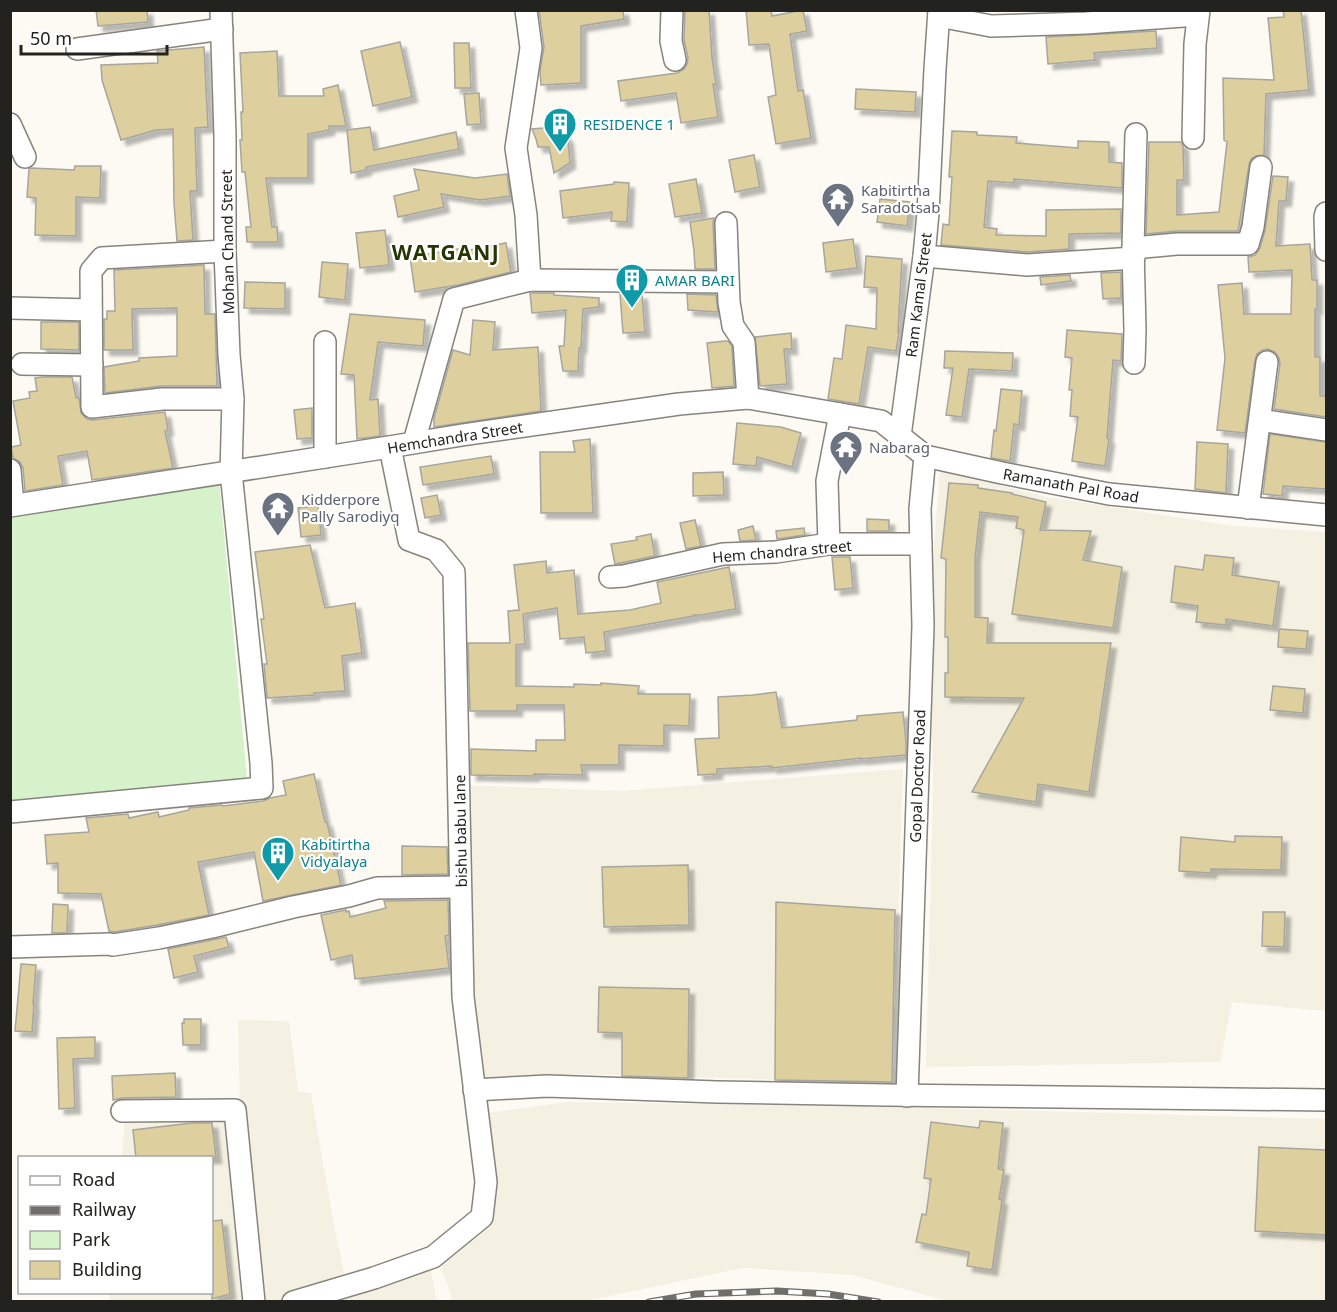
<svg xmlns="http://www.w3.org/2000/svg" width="1337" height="1312" viewBox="0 0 1337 1312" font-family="'Noto Sans',sans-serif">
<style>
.built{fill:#f5f1e2}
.green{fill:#d6f2ca}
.building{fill:#ded09e;stroke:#a7a59e;stroke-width:1.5;filter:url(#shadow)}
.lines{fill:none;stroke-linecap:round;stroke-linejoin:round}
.street-casing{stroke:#86847d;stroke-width:24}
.street{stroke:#fff;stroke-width:21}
.rail-casing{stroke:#6f6e6a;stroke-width:7}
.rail{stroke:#fff;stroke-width:4.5;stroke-dasharray:14;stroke-linecap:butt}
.labels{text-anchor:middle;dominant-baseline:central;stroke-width:4.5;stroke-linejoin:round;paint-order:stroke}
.culture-label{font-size:15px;fill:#0d838f;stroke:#fff;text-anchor:start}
.worship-label{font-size:15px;fill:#5b616d;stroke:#fff;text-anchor:start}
.street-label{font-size:15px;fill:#22221f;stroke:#fff}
.district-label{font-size:21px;font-weight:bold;letter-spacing:1.5px;fill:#253700;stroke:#fff}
</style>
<defs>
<filter id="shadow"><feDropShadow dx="5.5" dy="5.5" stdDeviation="1.5" flood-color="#0004"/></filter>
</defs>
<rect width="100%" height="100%" fill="#fcfaf3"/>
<!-- built -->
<g class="built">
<path d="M940,471L1048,497L1233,526L1326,532V1011L1232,1002L1220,1062L926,1067L933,787L930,592Z"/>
<path d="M903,769L893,1083L580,1074L478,1083L461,785L620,791Z"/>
<path d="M238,1020L289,1021L298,1091L311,1093L332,1214L347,1288L430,1264L437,1301L110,1302L109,1293L212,1292V1158L122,1157L125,1117L240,1113Z"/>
<path d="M567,1102L896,1107L1326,1119V1301H947L852,1275L743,1268L586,1301L453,1302L440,1263L484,1232L494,1199L487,1113Z"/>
</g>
<!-- green -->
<path class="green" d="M219,480L247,779L11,803L10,507Z"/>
<!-- building -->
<g class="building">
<path d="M96,10H147L148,22L98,26Z"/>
<path d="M539,10H623L624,19L581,26V83L541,85L540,71L544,47Z"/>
<path d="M685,10H709L712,58L716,84H713L718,117L681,123L676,93L621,101L618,81L677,73L684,69L687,64L688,58L684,40Z"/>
<path d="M746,10H771L772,16L803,10L807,31L790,34L798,91L803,90L811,138L776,144L768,97L776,95L769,44L749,45Z"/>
<path d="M1283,10H1301L1309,90L1266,94L1264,155L1256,156L1251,159L1249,165L1238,231H1177L1146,234L1149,142H1181L1183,146L1184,180H1177V215L1219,212L1227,142L1224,140L1223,78L1274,80L1268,18L1284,17Z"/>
<path d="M1156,31L1157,48L1094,53L1095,60L1048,64L1046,37Z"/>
<path d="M400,42L412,97L373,106L361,51Z"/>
<path d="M454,43H469L471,88H455Z"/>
<path d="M204,47L208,127L195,128L197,191H190L193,240L177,241L174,203L173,129L156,130L121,140L102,80L101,65L158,63L157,51Z"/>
<path d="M277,51L279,96H324L323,89L338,85L346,126H329V130L308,134V178H266L272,227H277L278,242H247L246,227H251L245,172H242L240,140H242L241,112H243L240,53Z"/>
<path d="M856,89L916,92L915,112L855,109Z"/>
<path d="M479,93L481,124L467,125L464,94Z"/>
<path d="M370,127L374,150L456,132L459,149L366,167V170L351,173L347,130Z"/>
<path d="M557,127L564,133L568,139L570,163L554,173L549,147H538L536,139L532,129Z"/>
<path d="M952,131L977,132V135L1017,137L1016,143L1078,148V141L1109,142V162L1122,163V188L1014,179V183L988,181L984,227L997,229L996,235L1046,236V210L1121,209V233L1069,234V249L1027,252L941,245L943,224L949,225L952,177H949Z"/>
<path d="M754,155L760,187L735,192L729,160Z"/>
<path d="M75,166H101L100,198L76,197V236L35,235L36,198L27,197L29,169L32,168L74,170Z"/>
<path d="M414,169L475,178L507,174L510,196L480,200L441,194L444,207L398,217L394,196L419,190Z"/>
<path d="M1273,176L1288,177L1286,201H1279L1276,246L1310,244L1312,280H1317V309H1315V357H1320V396H1326V417L1274,409L1280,363L1279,358L1275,352L1268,349L1263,350L1257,354L1255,360L1245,433L1217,430L1225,358L1218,285L1242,283L1244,314H1291L1292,270L1249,272L1248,257L1255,255L1260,248L1265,230Z"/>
<path d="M696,179L702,213L675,217L669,184Z"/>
<path d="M614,182L629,183L627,222L611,221L612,212L563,218L560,191L614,184Z"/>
<path d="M880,199L910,202L907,226L877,222Z"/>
<path d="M714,218L713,223L715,269H695L694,251L690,222Z"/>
<path d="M385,230L389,265L360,268L356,233Z"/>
<path d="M853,239L857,268L826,272L823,243Z"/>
<path d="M506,243L511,272L458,285L415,292L410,257L464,248L465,251Z"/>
<path d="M866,256L902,259L898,332H899L896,351L868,347L859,404L828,399L834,358L842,359L846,325L876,329L877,288L864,287Z"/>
<path d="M322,262L348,264L345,300L319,297Z"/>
<path d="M204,265L205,314H215L217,386H161L105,393L104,367L139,361V358L177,356V308L132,309L133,350H104V319H107V311H115L114,270Z"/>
<path d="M1121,272V298L1103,299L1101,273Z"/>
<path d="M1070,275L1071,281L1041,285L1040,277Z"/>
<path d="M245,282L285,283V309L244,308Z"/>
<path d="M530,293H554V295L599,298V307L583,309L581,348H579L578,371H563L559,346H564L566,310L532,313Z"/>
<path d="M620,294H642L645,332L623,333Z"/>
<path d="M687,294L716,295L718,312L688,310Z"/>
<path d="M350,314L425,320L423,346L378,342L370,400L378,399L380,436L357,439L354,375L341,374Z"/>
<path d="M473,320L495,322L493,350L538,347L541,411L434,427V418L453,350L470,355Z"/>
<path d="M41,322H79V350L41,349Z"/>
<path d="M1067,330L1122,334L1121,361L1113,360L1107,438L1109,439L1105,466L1072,461L1078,417L1070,416L1072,390H1069L1072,358L1065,357Z"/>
<path d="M791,333L792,349H784L787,384L760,386L755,337Z"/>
<path d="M725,341H728L732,346L734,386L712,388L707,343Z"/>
<path d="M945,351L1013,353L1012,371L969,369L962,417L946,415L953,368H944Z"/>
<path d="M44,377H72L76,398H79L81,413L87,419L93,420L165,412L168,430L165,431L173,468L92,480L87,451L58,456L63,485L25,491L23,468L20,462L13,458L11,447L21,445L13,401L30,398L29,392L37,391L35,378Z"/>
<path d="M1001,389L1022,391L1019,425L1014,424L1010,461L991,458L994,430L996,431Z"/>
<path d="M312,408V438L297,439L294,410Z"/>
<path d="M737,423L781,427L801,433L792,467L757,457L756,466L733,464Z"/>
<path d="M1270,434L1326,442V489L1283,486L1282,496L1263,494Z"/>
<path d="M590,439L593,513H541L540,452H575L573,441Z"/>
<path d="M1197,442L1228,444L1226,493L1195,489Z"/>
<path d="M491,456L494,474L423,485L420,467Z"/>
<path d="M723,472L724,495L693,496V473Z"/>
<path d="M949,483L978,485V488L1012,493V494L1046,502L1040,530L1091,531L1083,560L1122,567L1113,628L1012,614L1024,530L1016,528L1018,517L980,512L975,558V617L988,618L987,643H1111L1089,792L1038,784L1036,802L972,792L1024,698L945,697V673H948V637H945L946,559L941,558Z"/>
<path d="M437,495L441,515L425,518L421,498Z"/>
<path d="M318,506L321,535L301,537L298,508Z"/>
<path d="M867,519L889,520V531H867Z"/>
<path d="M695,520L701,546L686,549L680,523Z"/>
<path d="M753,526L756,540L740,541L738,530Z"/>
<path d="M804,528L805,535L777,539L776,531Z"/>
<path d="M651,534L655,556L615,564L611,544L637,540L636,537Z"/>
<path d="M310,545L325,608L355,603L362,653L342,656L345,691L314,693V695L267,698L264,664H267L261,619H264L255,552Z"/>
<path d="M1205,555L1234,558L1232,575L1279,582L1273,626L1226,619V625L1196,622L1198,606L1171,602L1175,566L1203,570Z"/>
<path d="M832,557H850L853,588L835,590Z"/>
<path d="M546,561L547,573L574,570L578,614L630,610L661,603L657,582L729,567L736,609L701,615H693V616L604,632L606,651L586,653L584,637L560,639L557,608L523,614L525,644L516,645V686L574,687V684L601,685V683L639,686L638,694H690L689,726L664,725V746L619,745V765H581L583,775L534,774V776L471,775V749L536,751V740H565L564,705H517V711H470L468,643H510L508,611L519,610L514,565Z"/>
<path d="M1279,629L1308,631L1306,649L1278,647Z"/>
<path d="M1273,686L1305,689L1303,713L1270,710Z"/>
<path d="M776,692L782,728L857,720V716L903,712L906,742V755L861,759V758L772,768V766L717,769V774L698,775L695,739L719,738L718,697L753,695Z"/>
<path d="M314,774L325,822H327L341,885L263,901L254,852L198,862L209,915L157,925L114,932L109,931L101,894L58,893V863L47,864L45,835L89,832L86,818L128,814L129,818L158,812L159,817L189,810V808L222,805L223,806L263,801L270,798L286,795L283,781Z"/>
<path d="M1235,836L1282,837L1281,870L1211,869V873L1179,871L1181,837L1235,842Z"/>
<path d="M402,846L447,847L448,874L402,875Z"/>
<path d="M688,865L689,925L604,927L602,867Z"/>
<path d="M448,900L449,935L445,936L449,968L355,979L352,955L331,960L321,915L346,910V912L349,911L350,917L386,908L384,901Z"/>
<path d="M776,902L895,910L892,1082L775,1080Z"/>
<path d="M53,904L68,905L67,933H52Z"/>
<path d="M1263,912H1285L1284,947L1262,946Z"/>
<path d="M226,937L229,947L194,956L198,972L174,978L168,949Z"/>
<path d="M21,964L36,965L33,1004H34L32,1032L15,1031Z"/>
<path d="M599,987L689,989L688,1078L622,1076V1033L598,1032Z"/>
<path d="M184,1019H201V1045H183L182,1023H184Z"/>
<path d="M95,1037V1058L73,1059L75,1108L59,1109L57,1038Z"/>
<path d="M175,1073L176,1097L122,1098L113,1100L112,1076Z"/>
<path d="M980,1121L1003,1123L998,1169L1004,1170L999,1199L1002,1200L992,1270L967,1266L969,1252L916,1242L922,1214L926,1215L931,1179L924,1178L931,1122L979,1128Z"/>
<path d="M192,1123H212L216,1158H136L133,1130Z"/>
<path d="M1259,1147L1326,1150V1235L1255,1231Z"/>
<path d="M222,1220L230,1294L212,1299V1221Z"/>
</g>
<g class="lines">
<!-- street casing -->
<g class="street-casing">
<g id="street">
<path d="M526,10L531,48L516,148L526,215L530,280"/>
<path d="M672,10L671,41L675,60"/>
<path d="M939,16L991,26L1086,23L1198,15"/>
<path d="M77,49L222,29"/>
<path d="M10,124L25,157"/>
<path d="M1193,138L1195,44L1199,10"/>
<path d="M1326,213L1325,217L1326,250"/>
<path d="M726,223L729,302L733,326L744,342L748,398"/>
<path d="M1133,248L1177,244H1248L1253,227L1261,167"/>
<path d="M225,251L102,258L91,271L92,407L162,399H233"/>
<path d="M924,256L1027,265L1134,258"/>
<path d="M10,308L91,310"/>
<path d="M1134,363L1135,330L1133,248L1136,134"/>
<path d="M22,364L92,365"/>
<path d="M1260,420L1326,430"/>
<path d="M900,436L924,256L928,213L935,69L939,10"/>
<path d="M414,442L454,299L530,280L728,282"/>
<path d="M325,457V342"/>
<path d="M10,470L13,505"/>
<path d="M10,506L383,448L462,435L679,404L748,398L881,421L925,456L1002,473L1109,494L1326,515"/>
<path d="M1248,508L1267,362"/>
<path d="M829,544L827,481L840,414"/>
<path d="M610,577L624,576L723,554L776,552L829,544H921"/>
<path d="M10,812L262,788L261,763L231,472L233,399L229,355L225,251V136L221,10"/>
<path d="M10,947L110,944L113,945L159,938L212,927L293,907L349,896L377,888L460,887"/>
<path d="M474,1090L547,1086L717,1092L887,1095L1326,1100"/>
<path d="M907,1096L923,626L920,509L925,456"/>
<path d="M122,1111L235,1110L254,1302"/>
<path d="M293,1302L374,1278L433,1257L482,1217L486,1182L463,997L454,572L436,550L409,540L390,447"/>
</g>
</g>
<!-- street -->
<use href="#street" class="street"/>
<!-- rail casing -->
<g class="rail-casing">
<path id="rail" d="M649,1302L696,1294L777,1291L828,1294L878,1302"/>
</g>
<!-- rail -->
<use href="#rail" class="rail"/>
</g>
<!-- icons -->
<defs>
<g id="building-pin" transform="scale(1.725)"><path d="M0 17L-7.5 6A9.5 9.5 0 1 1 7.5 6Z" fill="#0f9aa8" stroke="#fff"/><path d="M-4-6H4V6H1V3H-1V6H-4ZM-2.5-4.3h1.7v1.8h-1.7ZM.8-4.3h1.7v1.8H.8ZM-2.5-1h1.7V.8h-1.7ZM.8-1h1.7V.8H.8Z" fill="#fff"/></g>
<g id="temple-pin" transform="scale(1.725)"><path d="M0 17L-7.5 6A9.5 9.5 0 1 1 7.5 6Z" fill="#6b7280" stroke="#fff"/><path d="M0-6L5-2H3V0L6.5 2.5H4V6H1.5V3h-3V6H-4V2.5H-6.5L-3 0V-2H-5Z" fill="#fff"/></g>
</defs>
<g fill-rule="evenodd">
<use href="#building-pin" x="560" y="124"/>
<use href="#temple-pin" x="838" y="199"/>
<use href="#building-pin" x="632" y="280"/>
<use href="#temple-pin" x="846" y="447"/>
<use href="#temple-pin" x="278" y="508"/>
<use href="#building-pin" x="278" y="853"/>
</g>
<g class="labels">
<!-- culture labels -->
<g class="culture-label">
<text x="583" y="124">RESIDENCE 1</text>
<text x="655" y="280">AMAR BARI</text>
<text x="301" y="844">Kabitirtha<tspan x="301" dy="17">Vidyalaya</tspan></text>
</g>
<!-- worship labels -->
<g class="worship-label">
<text x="861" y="190">Kabitirtha<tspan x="861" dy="17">Saradotsab</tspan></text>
<text x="869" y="447">Nabarag</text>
<text x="301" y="499">Kidderpore<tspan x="301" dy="17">Pally Sarodiyq</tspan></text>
</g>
<!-- street labels -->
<g class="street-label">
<text transform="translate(227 242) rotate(-91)">Mohan Chand Street</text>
<text transform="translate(918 295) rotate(-83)">Ram Kamal Street</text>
<text transform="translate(455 437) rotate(-9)">Hemchandra Street</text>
<text transform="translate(1071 485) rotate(10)">Ramanath Pal Road</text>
<text transform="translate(782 551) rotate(-5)">Hem chandra street</text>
<text transform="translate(917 776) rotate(-88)">Gopal Doctor Road</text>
<text transform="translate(460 831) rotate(-91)">bishu babu lane</text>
</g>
<!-- district labels -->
<g class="district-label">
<text x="446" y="252">WATGANJ</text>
</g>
</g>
<!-- border -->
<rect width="1337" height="1312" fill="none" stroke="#22221f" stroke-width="24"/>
<!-- legend -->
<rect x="18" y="1156" width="195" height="138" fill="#ffffff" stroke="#a7a7a5" stroke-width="1.5"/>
<rect x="30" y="1176" width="30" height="9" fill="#ffffff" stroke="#a7a7a5" stroke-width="1.5"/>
<text x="72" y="1186" font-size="18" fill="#22221f">Road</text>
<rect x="30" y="1206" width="30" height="9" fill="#6f6e6a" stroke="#a7a7a5" stroke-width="1.5"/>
<text x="72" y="1216" font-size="18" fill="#22221f">Railway</text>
<rect x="30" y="1231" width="30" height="18" fill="#d6f2ca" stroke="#a7a7a5" stroke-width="1.5"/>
<text x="72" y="1246" font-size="18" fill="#22221f">Park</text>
<rect x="30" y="1261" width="30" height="18" fill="#ded09e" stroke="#a7a7a5" stroke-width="1.5"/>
<text x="72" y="1276" font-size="18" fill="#22221f">Building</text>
<!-- scale -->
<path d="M21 45v9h146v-9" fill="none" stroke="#22221f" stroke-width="3"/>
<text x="30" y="45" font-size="18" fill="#22221f" stroke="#ffffff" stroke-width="4.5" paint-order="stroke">50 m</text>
</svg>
